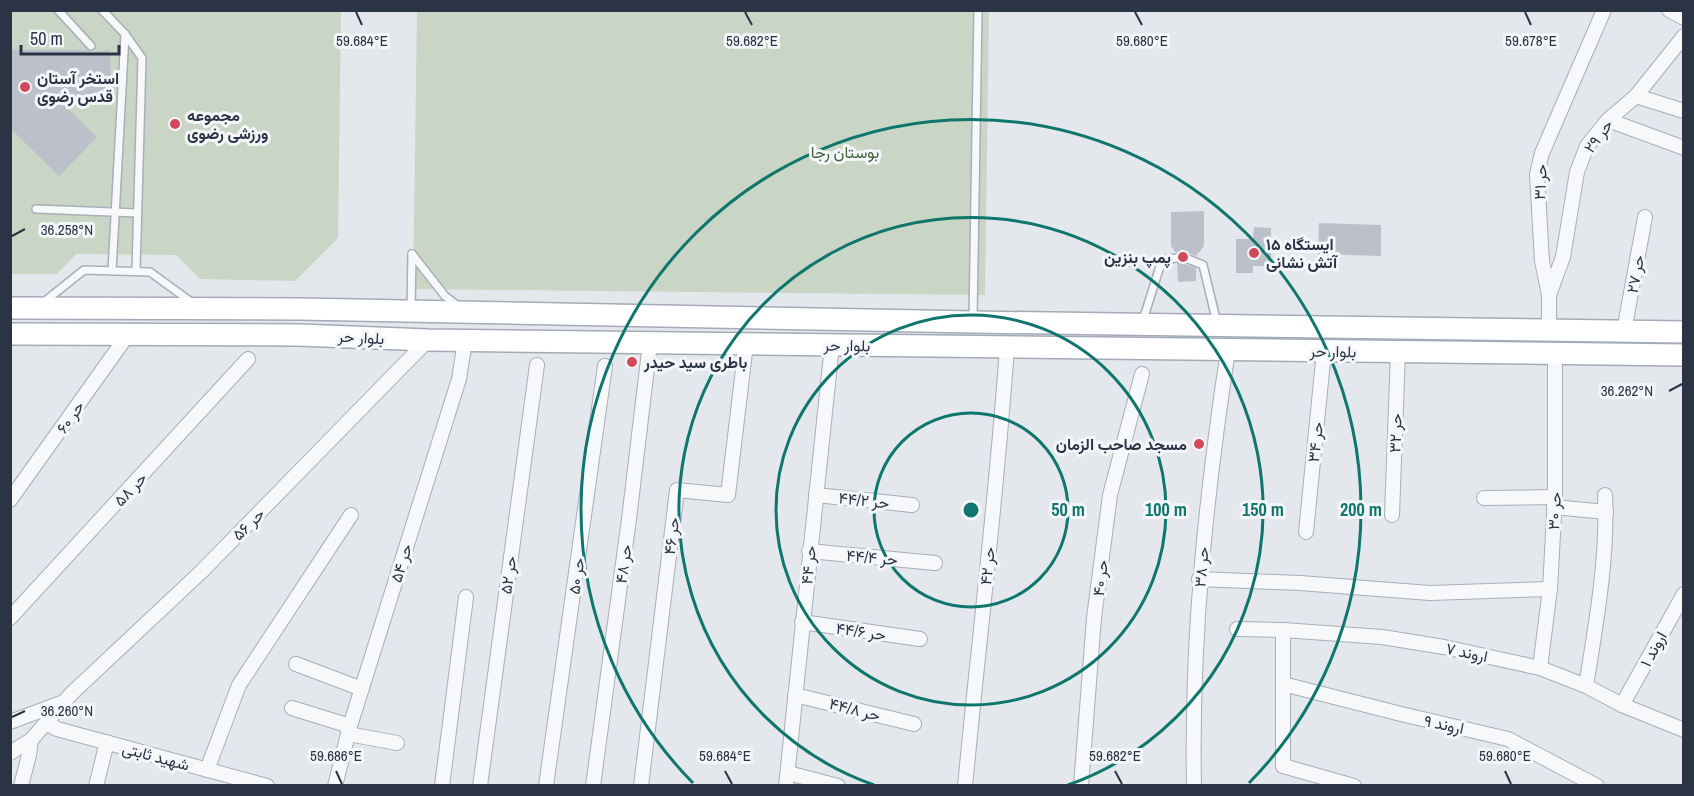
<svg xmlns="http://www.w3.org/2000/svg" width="1694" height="796" viewBox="0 0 1694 796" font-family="'Archivo Narrow',Vazirmatn,sans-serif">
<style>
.green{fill:#c9d6c5}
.building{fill:#bbc0ca}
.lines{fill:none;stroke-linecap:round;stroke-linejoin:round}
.lane-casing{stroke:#a9aeb7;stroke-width:10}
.street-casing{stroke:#a9aeb7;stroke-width:16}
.primary-casing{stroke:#a3abb8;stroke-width:24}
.lane{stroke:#f7f8fa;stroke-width:7}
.street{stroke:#f7f8fa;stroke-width:14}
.primary{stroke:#fff;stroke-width:21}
.ticks{fill:none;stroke:#2b3445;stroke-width:2}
.ring{fill:none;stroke:#0f766e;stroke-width:3}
.poi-dot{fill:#d1495b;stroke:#f4f6f9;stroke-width:2}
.labels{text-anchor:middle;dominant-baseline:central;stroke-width:6;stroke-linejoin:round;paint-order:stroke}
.poi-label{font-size:16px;font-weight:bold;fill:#2b3445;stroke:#f4f6f9;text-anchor:start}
.street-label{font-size:16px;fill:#2b3445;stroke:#f4f6f9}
.park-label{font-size:16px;fill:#3f6138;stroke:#f4f6f9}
.ticks-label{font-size:15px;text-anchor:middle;fill:#2b3445;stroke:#f4f6f9;stroke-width:6;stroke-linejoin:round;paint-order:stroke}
.centre{fill:#0f766e;stroke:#f4f6f9;stroke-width:3}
.ring-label{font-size:18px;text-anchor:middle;font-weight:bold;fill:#0f766e;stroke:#f4f6f9;stroke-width:6;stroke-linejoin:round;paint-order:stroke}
</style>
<rect width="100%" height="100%" fill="#e4e7ec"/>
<!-- green -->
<g class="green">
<path d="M11,11H341L338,238L295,281L200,279L176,255L76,254L57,274H11Z"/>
<path d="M417,11H989L985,295L413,289Z"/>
</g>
<!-- building -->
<g class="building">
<path d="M10,50H87L92,52L110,50L111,99H58L97,137L59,176L10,128Z"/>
<path d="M1204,211V246L1196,256L1185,252H1175L1171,246V212Z"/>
<path d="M1319,223L1381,225V256L1318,254Z"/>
<path d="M1254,227L1271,228V266H1253V273H1236V239H1253Z"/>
<path d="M1177,263H1182L1196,268V281L1178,282Z"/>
</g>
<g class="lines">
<!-- lane casing -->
<g class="lane-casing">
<g id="lane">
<path d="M58,10L91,46"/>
<path d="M102,10L125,34L142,58L136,271"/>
<path d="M36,209L137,213"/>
<path d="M412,254L445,296L458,306"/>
<path d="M112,271L125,34"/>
<path d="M44,302L84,270L150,272L194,304"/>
<path d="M411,309L412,254"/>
<path d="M973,320L978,10"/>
<path d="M1143,320L1162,260L1183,257L1203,265L1217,323"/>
</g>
</g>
<!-- street casing -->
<g class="street-casing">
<g id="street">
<path d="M1669,10L1684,18"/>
<path d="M1636,96L1684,111"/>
<path d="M1608,120L1684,148"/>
<path d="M1549,295L1563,257L1577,172L1587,146L1608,120L1636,96L1684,36"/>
<path d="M1549,330V295L1542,261L1537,174L1542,153L1604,10"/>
<path d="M1624,331L1645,217"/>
<path d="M816,495L912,505"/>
<path d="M1484,498L1555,497"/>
<path d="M10,500L129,333"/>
<path d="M1554,507L1606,512"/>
<path d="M1392,515L1398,352"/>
<path d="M1306,532L1324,351"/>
<path d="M809,551L935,563"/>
<path d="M1199,579L1300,583L1430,593L1550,589"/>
<path d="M10,618L248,359"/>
<path d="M802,622L920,639"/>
<path d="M1237,629L1283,630L1382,637L1444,647L1540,668L1586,686L1622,705L1684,730"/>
<path d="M1283,630V766L1354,786"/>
<path d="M296,664L362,689"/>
<path d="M1540,668L1550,589L1555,497V353"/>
<path d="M1283,684L1401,714L1508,739L1597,786"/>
<path d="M1586,686C1596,624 1608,557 1605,495"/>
<path d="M795,695L914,724"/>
<path d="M1622,705L1684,594"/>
<path d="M292,708L350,726"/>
<path d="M10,722L61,703"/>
<path d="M46,723L57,729L267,786"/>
<path d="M348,734L397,743"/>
<path d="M10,753L31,740L71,694L202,571L428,340"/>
<path d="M207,770L239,685L351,515"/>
<path d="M788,773L838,786"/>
<path d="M21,786L29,755L31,740"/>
<path d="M96,786L107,742"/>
<path d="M335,786L350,726L459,379L465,341"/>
<path d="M442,786L466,597"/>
<path d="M480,786L537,365"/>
<path d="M546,786L605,366"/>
<path d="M593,786L629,519L650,343"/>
<path d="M641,786L677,490L728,495L746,344"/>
<path d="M786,786L832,345"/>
<path d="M965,786C979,639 997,494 1007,347"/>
<path d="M1081,786L1094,618L1110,495L1142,374"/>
<path d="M1194,786C1191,637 1206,496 1228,350"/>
</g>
</g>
<!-- primary casing -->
<g class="primary-casing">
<g id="primary">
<path d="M10,308L300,309L973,322L1684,332"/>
<path d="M10,334L299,335L428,340L1684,355"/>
</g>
</g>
<!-- lane -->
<use href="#lane" class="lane"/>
<!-- street -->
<use href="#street" class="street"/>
<!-- primary -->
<use href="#primary" class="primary"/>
</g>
<!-- ticks -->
<path class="ticks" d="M356,12L362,25M745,12L752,25M1135,12L1142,25M1525,12L1531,25M12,236L25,229M1669,391L1682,384M12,717L25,711M336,771L342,784M725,771L732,784M1115,771L1122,784M1505,771L1511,784"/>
<!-- distance rings -->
<g class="ring">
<circle cx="971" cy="510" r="97"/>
<circle cx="971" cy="510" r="195"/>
<path d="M874 785A292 292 0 1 1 1068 785"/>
<path d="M693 783A390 390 0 1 1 1249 783"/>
</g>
<!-- markers -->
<g class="poi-dot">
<circle cx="25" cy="87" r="6"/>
<circle cx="175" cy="124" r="6"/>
<circle cx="1254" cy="253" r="6"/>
<circle cx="1183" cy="257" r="6"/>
<circle cx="632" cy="362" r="6"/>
<circle cx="1199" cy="444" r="6"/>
</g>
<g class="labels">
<!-- poi labels -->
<g class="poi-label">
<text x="37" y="78">استخر آستان<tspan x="37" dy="18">قدس رضوی</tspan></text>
<text x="187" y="115">مجموعه<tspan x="187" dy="18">ورزشی رضوی</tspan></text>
<text x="1266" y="244">ایستگاه ۱۵<tspan x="1266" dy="18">آتش نشانی</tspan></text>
<text x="1171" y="257" text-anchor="end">پمپ بنزین</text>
<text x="644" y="362">باطری سید حیدر</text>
<text x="1187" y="444" text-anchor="end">مسجد صاحب الزمان</text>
</g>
<!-- street labels -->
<g class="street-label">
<text transform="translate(1598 136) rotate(-54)">حر ۲۹</text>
<text transform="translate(1540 182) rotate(-87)">حر ۳۱</text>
<text transform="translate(1635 274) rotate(-80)">حر ۲۷</text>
<text transform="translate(361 337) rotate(3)">بلوار حر</text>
<text transform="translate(847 345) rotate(1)">بلوار حر</text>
<text transform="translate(1333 351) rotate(1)">بلوار حر</text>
<text transform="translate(70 417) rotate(-55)">حر ۶۰</text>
<text transform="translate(1395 433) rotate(-88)">حر ۳۲</text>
<text transform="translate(1315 442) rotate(-84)">حر ۳۴</text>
<text transform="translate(130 489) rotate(-47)">حر ۵۸</text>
<text transform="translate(864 500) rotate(6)">حر ۴۴/۲</text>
<text transform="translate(1554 511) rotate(-87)">حر ۳۰</text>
<text transform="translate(248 524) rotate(-45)">حر ۵۶</text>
<text transform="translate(671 536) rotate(-83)">حر ۴۶</text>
<text transform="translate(872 557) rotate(5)">حر ۴۴/۴</text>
<text transform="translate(401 563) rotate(-73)">حر ۵۴</text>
<text transform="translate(623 564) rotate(-82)">حر ۴۸</text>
<text transform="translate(808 565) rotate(-84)">حر ۴۴</text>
<text transform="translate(987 566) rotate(-84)">حر ۴۲</text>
<text transform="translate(1201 567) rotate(-85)">حر ۳۸</text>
<text transform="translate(508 575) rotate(-82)">حر ۵۲</text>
<text transform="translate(576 576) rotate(-82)">حر ۵۰</text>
<text transform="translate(1100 578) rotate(-83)">حر ۴۰</text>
<text transform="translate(861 631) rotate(8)">حر ۴۴/۶</text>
<text transform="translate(1653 649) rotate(-61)">اروند ۱</text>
<text transform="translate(1467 652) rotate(12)">اروند ۷</text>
<text transform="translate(855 709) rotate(14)">حر ۴۴/۸</text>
<text transform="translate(1444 724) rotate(12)">اروند ۹</text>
<text transform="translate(156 756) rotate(15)">شهید ثابتی</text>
</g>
<!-- park labels -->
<g class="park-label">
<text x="845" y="152">بوستان رجا</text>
</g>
</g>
<g class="ticks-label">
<text x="362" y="46">59.684°E</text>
<text x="752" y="46">59.682°E</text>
<text x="1142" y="46">59.680°E</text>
<text x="1531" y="46">59.678°E</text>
<text x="67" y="235">36.258°N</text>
<text x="1627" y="396">36.262°N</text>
<text x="67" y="716">36.260°N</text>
<text x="336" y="761">59.686°E</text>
<text x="725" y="761">59.684°E</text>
<text x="1115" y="761">59.682°E</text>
<text x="1505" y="761">59.680°E</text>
</g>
<circle cx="971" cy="510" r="9" class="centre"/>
<g class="ring-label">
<text x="1068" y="516">50 m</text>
<text x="1166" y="516">100 m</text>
<text x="1263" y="516">150 m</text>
<text x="1361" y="516">200 m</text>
</g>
<!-- border -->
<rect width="1694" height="796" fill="none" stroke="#2b3445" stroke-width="24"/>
<!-- scale -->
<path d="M21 45v9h98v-9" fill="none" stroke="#2b3445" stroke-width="3"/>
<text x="30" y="45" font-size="18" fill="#2b3445" stroke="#f4f6f9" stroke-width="4.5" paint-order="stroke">50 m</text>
</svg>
